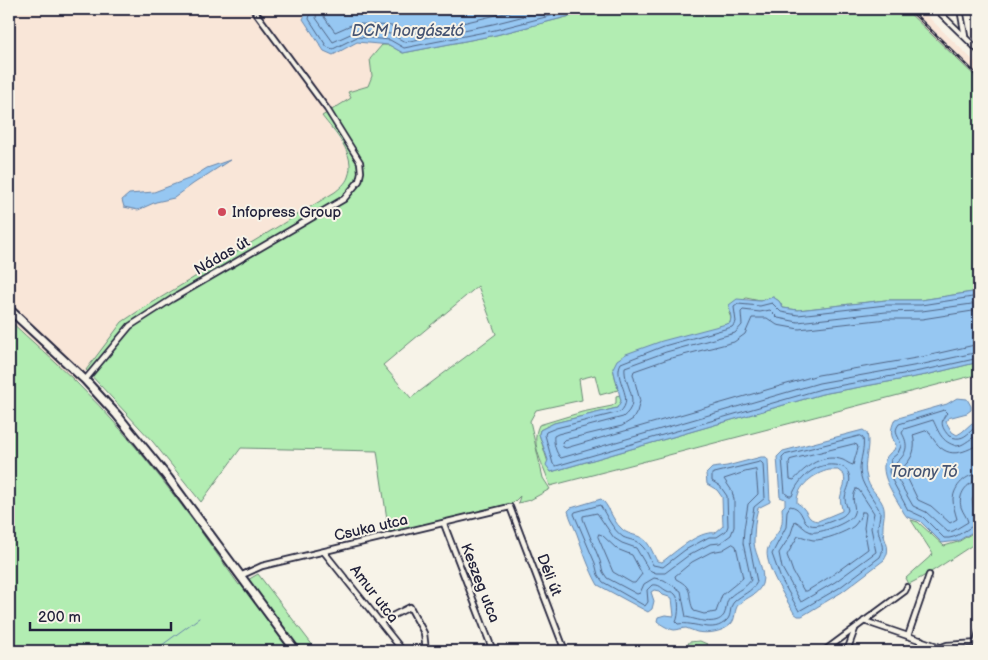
<svg xmlns="http://www.w3.org/2000/svg" width="988" height="660" viewBox="0 0 988 660" font-family="'Balsamiq Sans',sans-serif">
<style>
.built{fill:#f9e6d8}
.green{fill:#b2edb2;stroke:#6a8876;fill-rule:evenodd}
.water{fill:#96c7f2;stroke:#6885a9;fill-rule:evenodd}
.lines{fill:none;stroke-linecap:round;stroke-linejoin:round}
.shore{stroke:#506484;stroke-width:1}
.stream{stroke:#6885a9;stroke-width:1}
.street-casing{stroke:#22223b;stroke-width:8}
.primary-casing{stroke:#22223b;stroke-width:11}
.street{stroke:#f7f3e8;stroke-width:4.5}
.primary{stroke:#f7f3e8;stroke-width:7}
.rail-casing{stroke:#22223b;stroke-width:3}
.rail{stroke:#f7f3e8;stroke-width:1;stroke-dasharray:4;stroke-linecap:butt}
.poi-dot{fill:#d1495b;stroke:#f7f3e8;stroke-width:2}
.labels{text-anchor:middle;dominant-baseline:central;stroke-width:4;stroke-linejoin:round;paint-order:stroke}
.poi-label{font-size:15px;fill:#22223b;stroke:#f7f3e8;text-anchor:start}
.street-label{font-size:15px;fill:#22223b;stroke:#f7f3e8}
.water-label{font-size:16px;font-style:italic;fill:#455472;stroke:#f7f3e8}
</style>
<rect width="100%" height="100%" fill="#f7f3e8"/>
<filter id="ink" filterUnits="userSpaceOnUse"><feTurbulence type="fractalNoise" baseFrequency=".02" numOctaves="2"/><feDisplacementMap in="SourceGraphic" scale="10" xChannelSelector="R" yChannelSelector="G"/><feConvolveMatrix kernelMatrix="1 2 1 2 8 2 1 2 1" color-interpolation-filters="sRGB"/></filter>
<g filter="url(#ink)">
<!-- built -->
<g class="built">
<path d="M9,9H308L303,19L324,51L333,55L357,42L382,45L370,59L372,76L368,86L348,92L351,98L322,116L347,151L350,164L349,175L345,181L336,192L137,312L122,322L77,383L9,320Z"/>
<path d="M905,9H920L979,66V80Z"/>
</g>
<!-- green -->
<g class="green">
<path d="M598,9H905L979,80V291L921,300H886L798,310L783,308L779,301L773,297L760,301L746,298L729,313L731,318L730,323L613,368L618,390L600,395L595,375L579,379L582,400L536,410L530,421L543,478L550,489L530,500L518,503L520,496L513,503L389,533L377,451L241,448L201,502L153,442L86,370L122,322L137,312L335,192C340,188 346,183 348,177C357,154 334,132 322,116L351,98L348,92L368,86L372,76L370,59L382,45H389L403,53L496,35ZM478,286L496,334L411,398L383,365Z"/>
<path d="M9,320C31,341 55,361 76,382C138,443 189,514 239,585L258,574L317,651H9Z"/>
<path d="M979,362V374L550,486C545,466 529,446 539,425L582,412L612,406L616,403V396L620,395L621,402L617,408L554,423L540,430L539,434L551,472L822,394L926,375Z"/>
<path d="M911,520L918,522L944,546L958,542L979,529V541C956,555 934,572 909,584L906,578L933,554Z"/>
<path d="M700,641L707,644L713,651H691L688,645L689,642Z"/>
</g>
<!-- water -->
<g class="water">
<path d="M308,9H598L496,35L403,53L389,45L357,42L333,55L324,51L303,19Z"/>
<path d="M230,160L193,184L174,198L156,202L138,210L124,207L122,200L129,194L154,192L191,178L207,168Z"/>
<path d="M979,291V362L926,375L822,394L551,472L546,465L548,460L539,434L540,430L554,423L617,408L621,401L613,368L617,360L626,354L662,341L730,323L731,318L729,305L737,299L760,301L773,297L779,301L783,308L798,310L886,300H921Z"/>
<path d="M957,398L967,399L971,406V410L967,413L948,418L946,422L952,432L957,435L962,432L972,423L979,427V493H976L972,500L974,510L979,513V528L958,541L942,543L920,521L907,517L904,513C895,495 870,465 894,450L896,445C890,435 890,430 895,419L947,404Z"/>
<path d="M863,430L867,433C871,448 862,463 867,478C869,488 876,493 881,501C887,511 883,517 883,527C882,541 893,546 884,560L842,592L802,616H798L794,613C787,600 762,562 768,548C777,529 784,534 782,508L785,505V499L780,497L777,457L783,451ZM829,470H838L844,475C846,485 843,486 841,495C839,500 842,506 842,511L818,521C807,520 809,514 803,508C802,506 799,504 797,503C796,486 815,473 829,470Z"/>
<path d="M761,457H766L768,460L770,502L758,508C755,518 754,532 754,543C755,555 766,571 762,584C758,595 747,597 739,604C733,610 737,619 730,625C722,632 708,634 697,632C693,631 690,629 686,628C682,628 678,630 674,630C669,629 661,625 657,621L658,617L665,615L674,616L672,598L663,595L659,591L654,590L651,592L654,601L652,609L648,612L598,585C589,569 583,551 577,534C574,526 570,519 568,511L571,508L601,499C609,505 612,520 621,528C627,535 635,534 642,538C650,543 653,554 657,561L662,562C674,553 699,530 715,533L723,526L722,497L717,490L707,484L706,474L712,468L727,466Z"/>
</g>
<g class="lines">
<!-- shore -->
<g class="shore">
<path d="M311,9L309,19L327,47L333,49L357,37L390,40L404,48L495,30L577,9"/>
<path d="M317,9L316,18L333,42L357,31L391,34L405,42L493,24L552,9"/>
<path d="M325,9L324,17L335,32L351,25L359,24L392,26L406,34L454,25L522,9"/>
<path d="M979,296L921,305H886L798,315L781,312L772,303L760,306L738,304L734,307L736,322L732,327L664,346L621,363C612,379 636,398 620,412L556,428L546,432L545,435L553,464L556,466L821,389L925,370L979,358"/>
<path d="M979,303L922,311L886,312L798,322L778,318L770,310L760,312L743,310L741,312L742,325L735,333L666,352L625,367C623,386 643,401 623,417L558,434L554,436C553,442 556,454 561,458L819,383L924,364L979,352"/>
<path d="M979,310L922,319H887L799,329L777,325L767,318H752L745,334L734,342L668,359L634,371L633,374L640,401L637,412L633,419L622,426L564,440L562,442L563,447L566,448L818,375L922,357L979,344"/>
<path d="M979,430L973,429C965,437 960,441 949,436C942,428 939,422 947,413L944,410L899,424C892,433 900,436 901,446L898,453L891,459L889,472L892,480L908,510L923,517L944,538C958,540 967,526 979,524"/>
<path d="M860,436L863,438C865,449 860,459 860,469C860,486 874,497 880,512C880,518 878,523 878,529C879,539 886,547 880,557L839,588L799,611L781,579L772,554L786,527L787,511L790,506C810,509 795,536 832,521C838,518 845,517 848,510C847,506 845,503 845,498C846,489 853,482 848,472C845,467 839,465 834,465C815,463 798,479 792,496H789L785,493L782,458L785,455Z"/>
<path d="M979,436C971,436 966,445 957,446C941,442 939,432 933,420L904,429L902,433C909,445 907,454 896,463L895,471L897,478L913,506L926,512L948,532L953,531L968,522C967,517 963,513 961,507C958,495 966,482 979,481"/>
<path d="M854,444L857,445L858,448L853,465C849,464 847,462 843,460C823,453 806,466 794,480L790,479L789,463L790,460Z"/>
<path d="M979,444C955,458 942,457 928,430L913,435C915,443 915,451 910,459C908,463 904,465 903,469L918,500L931,506L950,523L957,519C955,512 953,506 953,499C954,486 966,474 979,474"/>
<path d="M761,462L763,464L765,498L754,507L750,529L749,542L757,582C752,592 742,594 734,602C729,607 732,615 727,620C713,635 695,621 678,624L676,622C679,616 680,598 675,594C671,590 671,593 667,591C661,588 660,584 652,585L647,590L648,602L645,606L603,582L598,575L595,563L574,514L575,512L600,505C607,516 612,529 623,537C629,540 637,540 641,545C647,550 649,558 653,565L663,567L685,550L709,537H717L726,531L728,526L727,496L720,486L712,481V474Z"/>
<path d="M756,470L758,494L748,504L744,529L743,543L751,580C746,588 737,590 730,597C725,603 727,609 724,615C716,627 696,619 686,617L681,591L664,580L654,578L644,584L640,593L637,594L607,578L603,572L600,561L583,519V516L597,513L614,538L622,543L636,548L649,570L656,573H665L689,555L710,544L720,543L731,535L734,527V500L732,491L724,479L745,472Z"/>
<path d="M856,489L859,490L874,513L871,528L876,552L835,582L801,602L782,568L779,553L790,536L795,521C800,523 804,530 811,532C819,534 849,523 853,515C858,505 849,503 856,489Z"/>
<path d="M862,512H865L866,514L864,528L868,549L831,576L807,591H804L793,572L787,555L798,536C803,536 807,539 813,540C823,541 846,532 854,526C858,522 860,517 862,512Z"/>
<path d="M599,534L602,535L617,549L632,555L642,574L635,583H632L613,572L598,537Z"/>
<path d="M733,544L736,546L743,578L722,595L716,612L704,614L694,611C686,596 696,589 676,579L675,576L692,562L711,552L722,550Z"/>
</g>
<!-- stream -->
<path class="stream" d="M154,651L199,618"/>
<!-- street casing -->
<g class="street-casing">
<g id="street">
<path d="M936,9L979,51"/>
<path d="M960,9L965,36"/>
<path d="M85,380L130,326L172,299L344,199L359,181L361,172L360,162L327,109L253,9"/>
<path d="M444,524L493,651"/>
<path d="M324,552L403,651"/>
<path d="M240,576L262,566L510,507L565,651"/>
<path d="M864,621L940,647"/>
<path d="M380,622L410,607L424,633L426,651"/>
<path d="M908,636L929,575"/>
<path d="M976,643L979,632"/>
<path d="M824,651L905,591L907,587"/>
<path d="M847,651L855,629"/>
<path d="M919,651L921,640"/>
<path d="M931,651L947,645L979,643"/>
</g>
</g>
<!-- primary casing -->
<g class="primary-casing">
<path id="primary" d="M9,309L85,380L117,415L169,479L296,651"/>
</g>
<!-- street -->
<use href="#street" class="street"/>
<!-- primary -->
<use href="#primary" class="primary"/>
<!-- rail casing -->
<g class="rail-casing">
<path id="rail" d="M909,9L979,77"/>
</g>
<!-- rail -->
<use href="#rail" class="rail"/>
</g>
</g>
<!-- markers -->
<circle class="poi-dot" cx="222" cy="212" r="5"/>
<g class="labels">
<!-- poi labels -->
<g class="poi-label">
<text x="232" y="212">Infopress Group</text>
</g>
<!-- street labels -->
<g class="street-label">
<text transform="translate(222 256) rotate(-30)">Nádas út</text>
<text transform="translate(371 528) rotate(-13)">Csuka utca</text>
<text transform="translate(549 575) rotate(69)">Déli út</text>
<text transform="translate(480 583) rotate(69)">Keszeg utca</text>
<text transform="translate(374 594) rotate(52)">Amur utca</text>
</g>
<!-- water labels -->
<g class="water-label">
<text x="408" y="31">DCM horgásztó</text>
<text x="924" y="472">Torony Tó</text>
</g>
</g>
<!-- margin -->
<rect width="988" height="660" fill="none" stroke="#f7f3e8" stroke-width="30"/>
<rect x="15" y="15" width="958" height="630" fill="none" stroke="#22223b" stroke-width="2" filter="url(#ink)"/>
<!-- scale -->
<path d="M30 622v8h141v-8" fill="none" stroke="#22223b" stroke-width="2.5"/>
<text x="38" y="622" font-size="15" fill="#22223b" stroke="#f7f3e8" stroke-width="4" paint-order="stroke">200 m</text>
</svg>
